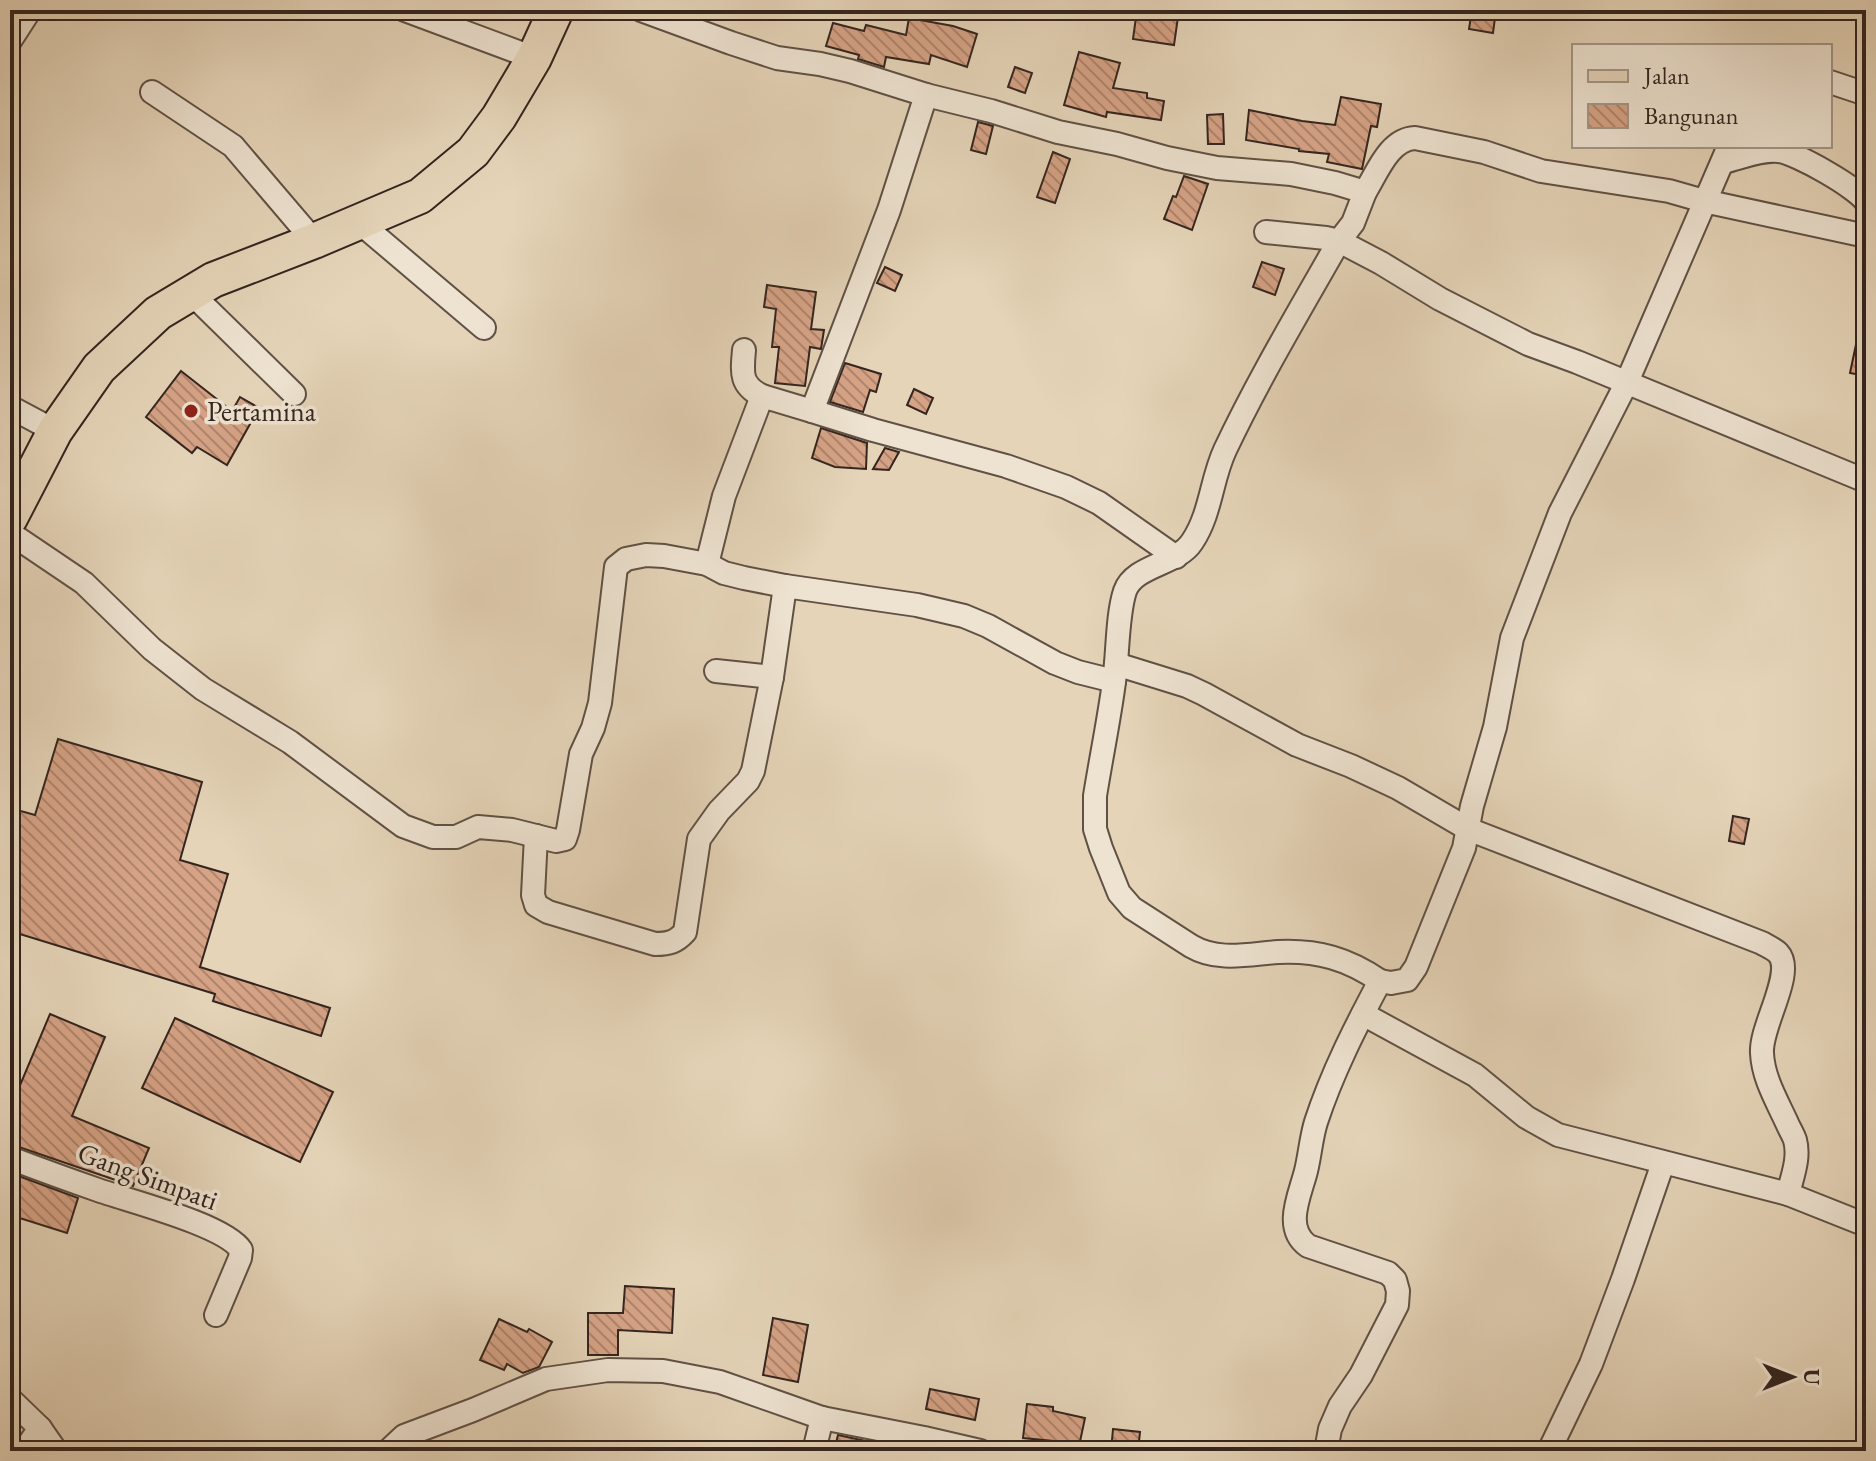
<svg xmlns="http://www.w3.org/2000/svg" width="1876" height="1461" viewBox="0 0 1876 1461" font-family="'EB Garamond',serif">
<style>
.building{fill:url(#building-back-hatch);stroke:#34251f;stroke-width:2}
.lines{fill:none;stroke-linecap:round;stroke-linejoin:round}
.street-casing{stroke:#605145;stroke-width:26}
.primary-casing{stroke:#34251f;stroke-width:38}
.street{stroke:#eee3d1;stroke-width:22}
.primary{stroke:#e5d4b8;stroke-width:34}
.poi-dot{fill:#8f2418;stroke:#eee3d1;stroke-width:3}
.labels{text-anchor:middle;dominant-baseline:central;stroke-width:7;stroke-linejoin:round;paint-order:stroke}
.poi-label{font-size:28px;fill:#34251f;stroke:#eee3d1;text-anchor:start}
.street-label{font-size:28px;fill:#34251f;stroke:#eee3d1}
</style>
<defs>
<pattern id="building-back-hatch" width="6" height="6" patternUnits="userSpaceOnUse" patternTransform="scale(2)"><rect width="6" height="6" fill="#d6a386"/><path d="M-1 5l2 2M0 0l6 6M5-1l2 2" fill="none" stroke="#ae856d"/></pattern>
</defs>
<rect width="100%" height="100%" fill="#e5d4b8"/>
<filter id="stains"><feTurbulence type="fractalNoise" baseFrequency=".0025" numOctaves="4"/><feColorMatrix values="0 0 0 0 .2 0 0 0 0 .09 0 0 0 0 .02 0 0 0 .5 -.17"/></filter>
<radialGradient id="worn" r=".72"><stop offset=".6" stop-color="#630" stop-opacity="0"/><stop offset="1" stop-color="#630" stop-opacity=".3"/></radialGradient>
<!-- building -->
<g class="building">
<path d="M1137,10H1179L1174,45L1133,39Z"/>
<path d="M1472,10H1496L1493,33L1469,29Z"/>
<path d="M909,18L953,26L977,34L967,67L931,55L929,64L886,57L884,67L858,59L859,55L826,46L833,23L864,31L866,25L906,35Z"/>
<path d="M1079,52L1120,63L1113,88L1147,93V98L1164,101L1161,120L1107,112L1106,117L1064,105Z"/>
<path d="M1015,67L1032,73L1025,93L1008,87Z"/>
<path d="M1341,97L1381,104L1377,127L1371,126L1362,169L1327,162L1329,154L1299,151V149L1246,140L1249,110L1302,121L1335,125Z"/>
<path d="M1223,114L1224,144H1208L1207,115Z"/>
<path d="M978,122L993,126L986,154L971,150Z"/>
<path d="M1053,152L1070,159L1055,203L1037,197Z"/>
<path d="M1184,176L1208,184L1192,230L1164,219L1173,196L1176,197Z"/>
<path d="M1262,262L1284,269L1275,295L1253,287Z"/>
<path d="M885,267L902,275L895,291L877,283Z"/>
<path d="M767,285L816,292L811,329L824,330L821,349L810,347L805,386L775,383L779,347H772L776,309L764,307Z"/>
<path d="M1859,330H1866V376L1850,373Z"/>
<path d="M845,363L881,374L876,392L870,390L863,412L830,402Z"/>
<path d="M181,371L232,411L240,397L259,408L227,465L197,447L192,453L146,417Z"/>
<path d="M914,389L933,398L926,414L907,405Z"/>
<path d="M821,428L867,443L866,469L835,467L812,458Z"/>
<path d="M885,448L899,452L889,470L873,469Z"/>
<path d="M58,739L202,782L180,860L228,874L200,967L330,1008L321,1036L213,1001L215,994L10,931V808L35,815Z"/>
<path d="M1733,816L1749,819L1744,844L1729,841Z"/>
<path d="M50,1014L105,1037L72,1116L149,1148L133,1186L10,1144V1109Z"/>
<path d="M175,1018L333,1092L300,1162L142,1088Z"/>
<path d="M16,1175L78,1198L67,1233L10,1215V1195Z"/>
<path d="M625,1286L674,1289L672,1333L618,1330V1355H588V1313H623Z"/>
<path d="M773,1318L808,1325L798,1382L763,1375Z"/>
<path d="M499,1319L527,1332L529,1329L552,1342L539,1367L523,1373L507,1364L504,1370L480,1360Z"/>
<path d="M930,1389L979,1399L975,1420L926,1409Z"/>
<path d="M1027,1404L1053,1407V1411L1085,1418L1078,1451H1051L1053,1441L1023,1438Z"/>
<path d="M1113,1429L1140,1432L1138,1451H1111Z"/>
<path d="M838,1435L875,1443L873,1451H834Z"/>
</g>
<g class="lines">
<!-- street casing -->
<g class="street-casing">
<g id="street">
<path d="M405,10L534,58"/>
<path d="M641,10L731,43L777,58L820,64L850,71L926,95L991,111L1058,132L1117,144L1167,158L1217,168L1291,174L1335,183L1365,192L1353,223L1339,241C1300,310 1259,378 1225,450C1211,480 1211,514 1192,542C1177,565 1134,565 1125,591C1117,615 1118,655 1114,682C1109,720 1101,758 1095,796V829L1101,848L1119,893L1132,908L1191,946C1218,962 1249,954 1278,952C1318,950 1348,959 1380,981"/>
<path d="M10,41L30,10"/>
<path d="M1830,82L1866,94"/>
<path d="M152,92L233,146L314,241"/>
<path d="M926,95L889,210L812,411L873,430L1006,466L1066,487L1099,503L1176,557"/>
<path d="M1723,162C1741,158 1761,149 1779,151C1796,153 1858,188 1866,202"/>
<path d="M1365,192C1377,173 1389,139 1415,138L1484,152L1541,171L1669,191L1704,201L1866,236"/>
<path d="M359,222L484,328"/>
<path d="M1266,232L1326,238L1339,241L1381,263L1440,299L1528,344L1577,362L1866,481"/>
<path d="M191,293L294,394"/>
<path d="M744,350C742,373 740,385 762,396"/>
<path d="M10,407L55,431"/>
<path d="M10,533L84,583L152,649L203,689L290,742L403,826L433,837H456L478,827L512,830L556,841L565,839L568,830L581,754L593,728L600,703L616,567L626,559L646,555L664,556L707,564L724,573L744,578L785,586"/>
<path d="M707,564L724,496L762,396L812,411"/>
<path d="M1116,664L1187,686L1204,694L1297,745L1351,766L1398,788L1468,829L1762,943C1767,946 1774,949 1778,953C1796,972 1760,1026 1762,1053C1763,1078 1777,1101 1787,1123C1789,1128 1793,1134 1795,1140C1800,1158 1792,1177 1788,1194"/>
<path d="M716,671L772,677"/>
<path d="M536,836L533,895L536,905L548,912L655,944C669,944 676,942 685,932L699,839L719,811L748,781L753,771L772,677L785,586L917,605L964,616L988,626L1055,663L1078,672L1114,681"/>
<path d="M1363,1014L1475,1075L1526,1117L1558,1135L1788,1194L1866,1225"/>
<path d="M10,1158C39,1169 69,1180 98,1190C129,1201 225,1225 241,1250L240,1258L216,1315"/>
<path d="M10,1399L40,1428L56,1451"/>
<path d="M24,1451L40,1428"/>
<path d="M388,1451L404,1436L473,1410L546,1379L608,1370L663,1371L720,1382L822,1418L924,1438L980,1451"/>
<path d="M814,1451L822,1418"/>
<path d="M1326,1451L1330,1429L1340,1406L1361,1375L1397,1305L1398,1291L1395,1280L1388,1273L1308,1246C1283,1228 1300,1195 1306,1171C1310,1155 1311,1138 1316,1122C1332,1073 1356,1026 1380,981L1391,983L1407,980L1416,967L1464,848L1472,806L1495,727L1512,638L1560,513L1627,382L1729,146"/>
<path d="M1549,1451L1591,1364L1623,1279L1663,1163"/>
</g>
</g>
<!-- primary casing -->
<g class="primary-casing">
<path id="primary" d="M10,518L55,431L99,368L158,313L213,280L314,241L420,196L473,152L499,117L534,58L556,10"/>
</g>
<!-- street -->
<use href="#street" class="street"/>
<!-- primary -->
<use href="#primary" class="primary"/>
</g>
<!-- markers -->
<circle class="poi-dot" cx="191" cy="411" r="8"/>
<g class="labels">
<!-- poi labels -->
<g class="poi-label">
<text x="207" y="411">Pertamina</text>
</g>
<!-- street labels -->
<g class="street-label">
<text transform="translate(148 1176) rotate(20)">Gang Simpati</text>
</g>
</g>
<!-- margin -->
<rect width="1876" height="1461" fill="none" stroke="#e5d4b8" stroke-width="40"/>
<rect x="12" y="12" width="1852" height="1437" fill="none" stroke="#34251f" stroke-width="4"/>
<rect x="20" y="20" width="1836" height="1421" fill="none" stroke="#34251f" stroke-width="2"/>
<!-- legend -->
<rect x="1572" y="44" width="260" height="104" fill="#eee3d1" stroke="#a4978a" stroke-width="2"/>
<rect x="1588" y="70" width="40" height="12" fill="#e5d4b8" stroke="#a4978a" stroke-width="2"/>
<text x="1644" y="84" font-size="24" fill="#34251f">Jalan</text>
<rect x="1588" y="104" width="40" height="24" fill="url(#building-back-hatch)" stroke="#a4978a" stroke-width="2"/>
<text x="1644" y="124" font-size="24" fill="#34251f">Bangunan</text>
<!-- north arrow -->
<g transform="translate(1792 1377) rotate(90)" stroke="#eee3d1" stroke-width="6" paint-order="stroke">
<path d="M0-6L14 30L0 20L-14 30Z" fill="#34251f"/>
<text y="-12" font-size="22" font-weight="bold" text-anchor="middle" fill="#34251f">U</text>
</g>
<rect width="100%" height="100%" filter="url(#stains)"/>
<rect width="100%" height="100%" fill="url(#worn)"/>
</svg>
